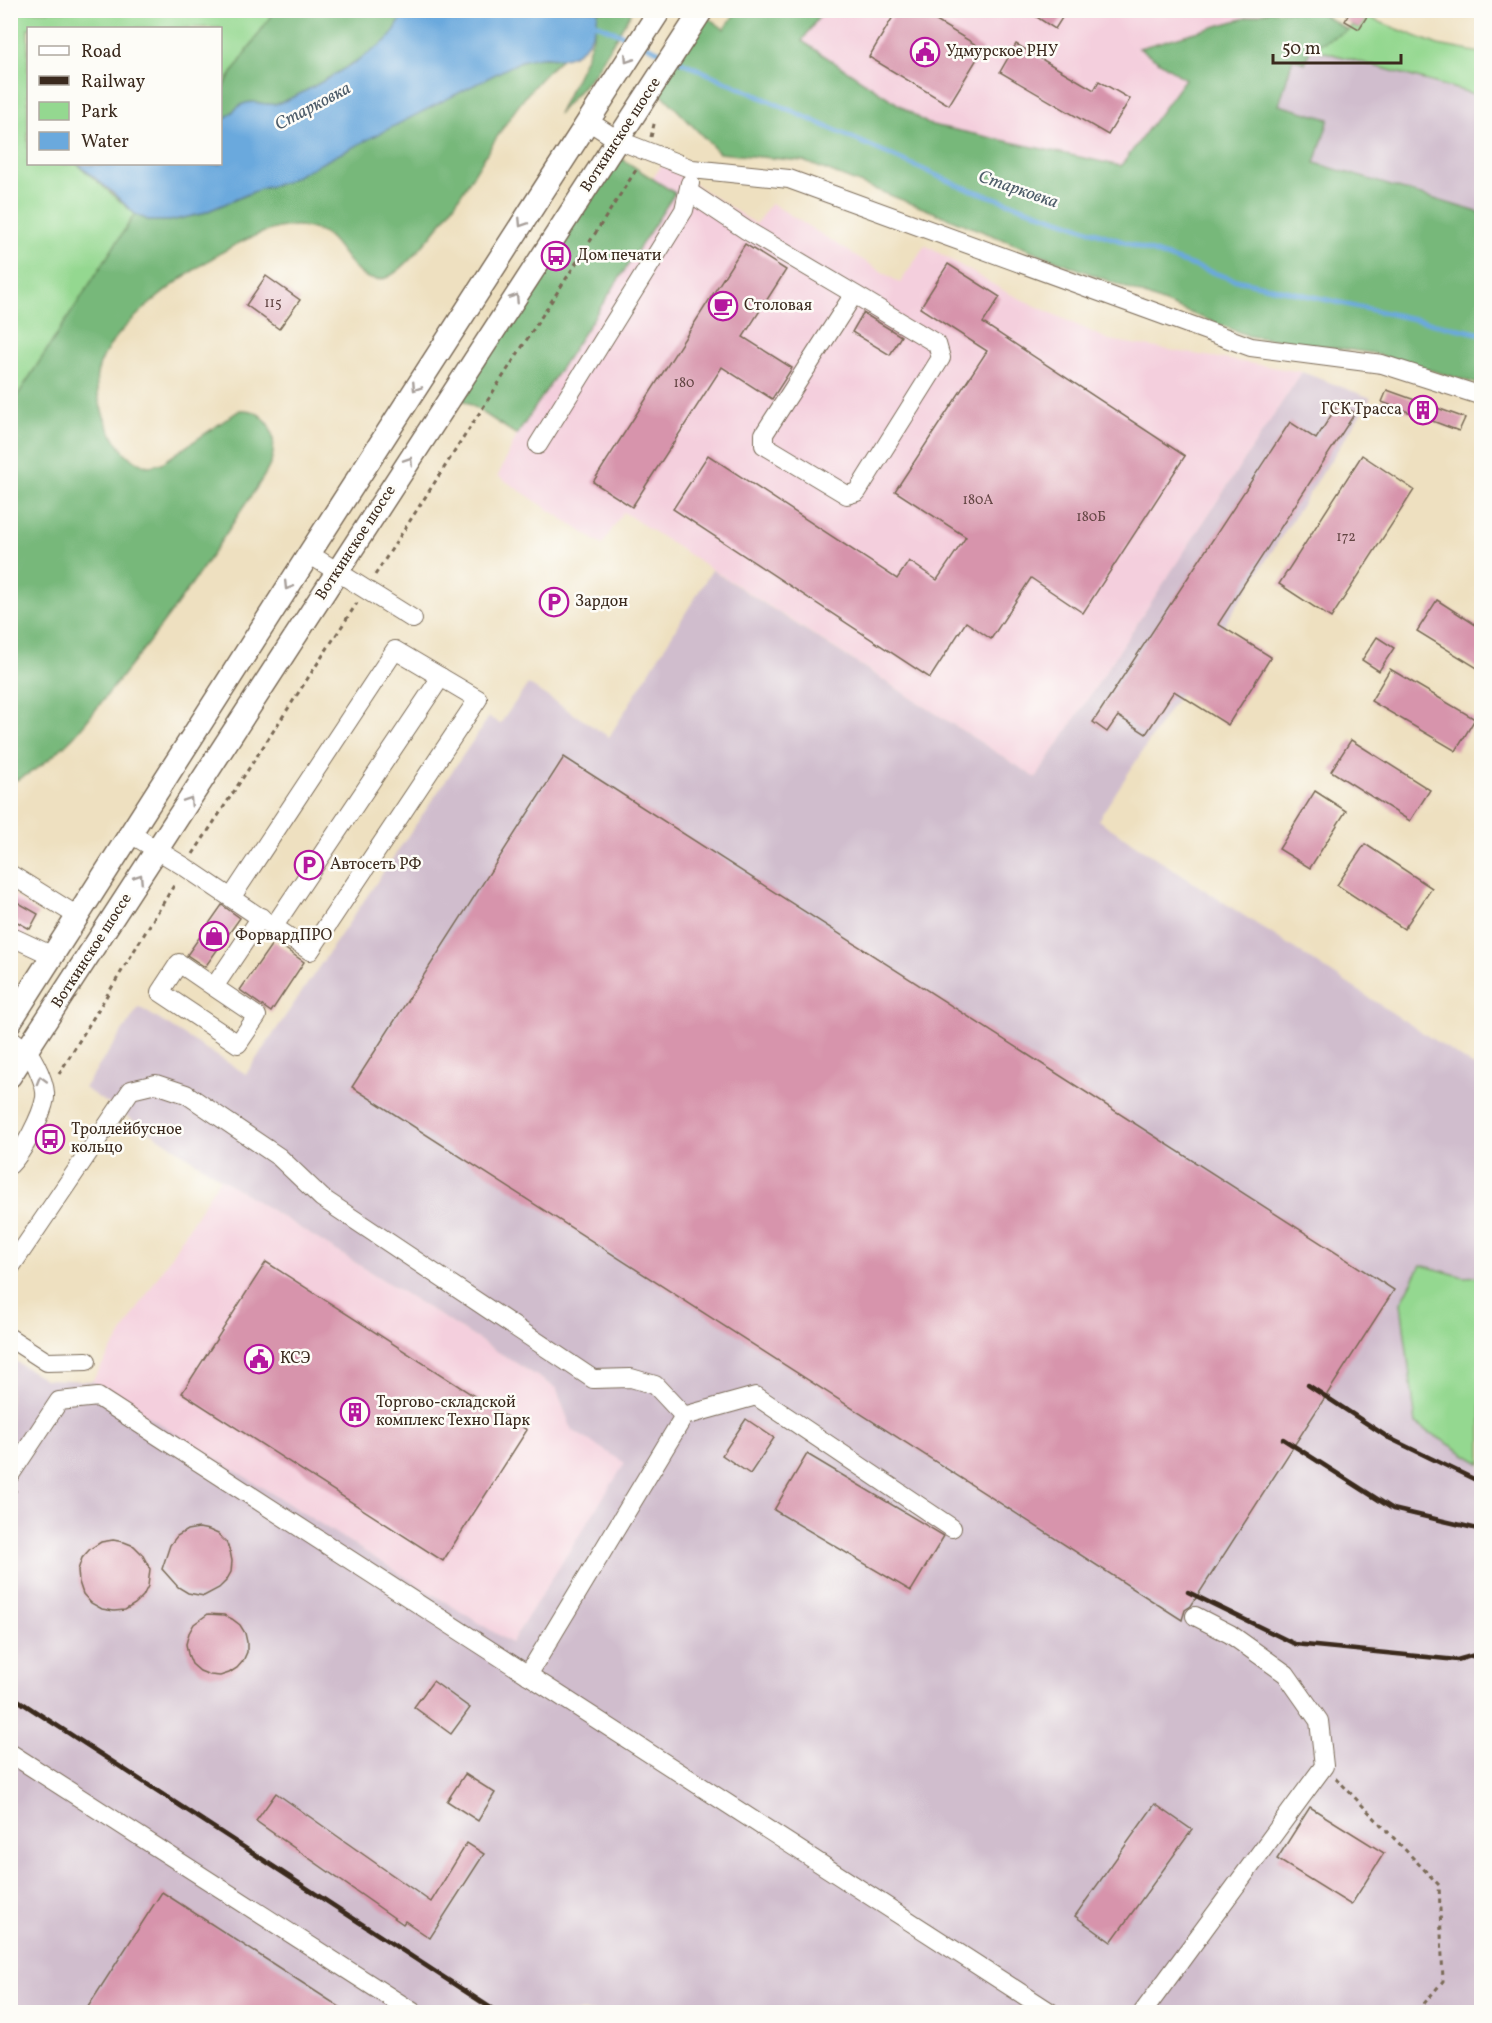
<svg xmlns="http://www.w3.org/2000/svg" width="1492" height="2023" viewBox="0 0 1492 2023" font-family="Vollkorn,serif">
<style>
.built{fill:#f4cfdd}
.industrial{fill:#d0bdcd}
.green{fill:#94d890;stroke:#688157;stroke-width:1.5}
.forest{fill:#77b87a;stroke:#59714c;stroke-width:1.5}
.water{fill:#6aa9dd;stroke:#526a7e;stroke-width:1.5}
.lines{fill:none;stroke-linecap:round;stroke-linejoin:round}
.stream{stroke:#6aa9dd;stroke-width:5}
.building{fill:#d794ac}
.minor-casing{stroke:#7a6a57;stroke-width:20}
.major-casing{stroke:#7a6a57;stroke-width:25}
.path{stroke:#7a6a57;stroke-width:3;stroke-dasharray:4.5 4.5;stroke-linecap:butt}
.minor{stroke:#fff;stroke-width:18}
.major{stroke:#fff;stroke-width:22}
.rail{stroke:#3b2a1e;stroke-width:4.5}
.oneway{stroke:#a79f9a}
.labels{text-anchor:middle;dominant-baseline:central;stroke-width:5;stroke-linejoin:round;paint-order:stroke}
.number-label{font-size:14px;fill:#624442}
.poi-label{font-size:16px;fill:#3b2a1e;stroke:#fdfcf7;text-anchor:start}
.street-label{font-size:16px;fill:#3b2a1e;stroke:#fdfcf7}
.water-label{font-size:18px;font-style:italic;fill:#4e5d6a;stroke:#fdfcf7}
</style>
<rect width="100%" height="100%" fill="#fdfcf7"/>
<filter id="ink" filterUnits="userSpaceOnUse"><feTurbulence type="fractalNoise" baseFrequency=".0167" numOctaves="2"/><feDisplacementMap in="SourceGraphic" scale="12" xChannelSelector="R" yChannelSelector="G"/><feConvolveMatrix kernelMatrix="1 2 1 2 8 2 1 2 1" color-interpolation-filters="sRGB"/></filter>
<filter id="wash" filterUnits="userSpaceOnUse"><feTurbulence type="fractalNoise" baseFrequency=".008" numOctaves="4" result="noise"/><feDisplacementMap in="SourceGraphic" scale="24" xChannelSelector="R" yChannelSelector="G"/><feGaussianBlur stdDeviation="1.35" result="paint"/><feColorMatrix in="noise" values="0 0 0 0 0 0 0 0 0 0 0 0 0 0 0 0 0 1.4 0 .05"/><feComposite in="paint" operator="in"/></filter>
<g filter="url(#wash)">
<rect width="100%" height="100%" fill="#eee0c0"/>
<!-- built -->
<g class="built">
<path d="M823,11H1270L1140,47L1186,79L1121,166L928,124L802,41Z"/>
<path d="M663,164L756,224L771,203L900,283L925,245L1008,293L1109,340L1302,372L1036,778L623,512L602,545L498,476L517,435L674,194L652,179Z"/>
<path d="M11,893L38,914L11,959Z"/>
<path d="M220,1178L556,1388L572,1430L626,1463L511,1643L92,1381Z"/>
</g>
<!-- industrial -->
<g class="industrial">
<path d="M1311,48L1481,96V213L1314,163L1278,105L1293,58Z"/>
<path d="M1302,372L1371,398L1098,820L1481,1071V2012H11L10,1358L45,1379L92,1381L511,1643L625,1463L572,1430L556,1388L220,1178L84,1088L139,1007L246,1074L489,717L500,724L528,684L609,737L712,570L1036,778Z"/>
</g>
<!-- green -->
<g class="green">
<path d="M11,11H274L221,90L220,28H28V164H77L135,214L11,407Z"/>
<path d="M1367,17L1438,45L1481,53V96L1311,48L1348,30L1352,25L1359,29Z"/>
<path d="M1421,1265L1464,1277L1481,1276V1464L1416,1424L1401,1303Z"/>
</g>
<!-- forest -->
<g class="forest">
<path d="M274,11H403C400,21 396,31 388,39C372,53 293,101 275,104C263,106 254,99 243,104C234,108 230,117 221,120V90Z"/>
<path d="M597,11H632L596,71L558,114C574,81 596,47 597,11Z"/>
<path d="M737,11H823L802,41L928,124L1121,166L1185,79L1139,48L1270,11H1317L1348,30L1311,48L1305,63L1293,58L1279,105L1329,119L1315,163L1481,213V385L1372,353L1249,336L803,161L719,153L657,89L707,17L724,29Z"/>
<path d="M535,57L562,58C502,109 476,185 425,243C414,255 403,269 388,277C360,290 346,253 330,238C325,233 312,228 305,227C255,216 149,298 118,335C108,347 100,359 97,374C93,401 117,464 149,466C153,466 158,464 162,463L240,410C268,408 279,438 271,462C266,477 244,505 235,520C197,579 155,636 111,690C97,707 85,725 70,740C54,756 32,775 11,782L10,407L135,214L150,221H170L201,214L260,189L285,182L478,82L521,61Z"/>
<path d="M617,156L675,193L517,435L460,398Z"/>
</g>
<!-- water -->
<path class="water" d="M403,11L598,10V12C596,32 586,55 563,58C559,59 553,57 549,57C539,56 530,59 521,61L285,182L260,189L201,214L170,221H150L135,214L112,192L78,164L98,165L127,164H220L221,120C230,117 234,108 243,104C254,99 263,106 275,104C294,101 372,53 388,39C396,31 400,21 403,11Z"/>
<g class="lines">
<!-- stream -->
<g class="stream">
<path d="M590,21L634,40"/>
<path d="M645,45L667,55"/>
<path d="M675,59L960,186L1232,279L1482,334"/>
</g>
</g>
<g id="blocks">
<!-- building -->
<g class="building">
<path d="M897,10H918L983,49L949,105L869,57Z"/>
<path d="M1026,10H1067L1055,29Z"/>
<path d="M1351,10H1371L1359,29L1345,21Z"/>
<path d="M1016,44L1094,90L1099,81L1130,99L1108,135L1000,72Z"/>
<path d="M745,244L786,270L743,337L792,368L772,399L722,367L632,507L593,482Z"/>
<path d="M948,264L1000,297L983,323L1185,456L1083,613L1031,578L991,639L966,622L930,678L673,509L708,455L897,579L909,561L937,580L966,537L895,491L987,351L920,308Z"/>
<path d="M266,276L300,300L279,329L246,305Z"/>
<path d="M863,313L901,336L890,355L852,332Z"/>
<path d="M1387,390L1465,418L1459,431L1382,402Z"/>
<path d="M1339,403L1355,413L1218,624L1271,657L1228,725L1174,691L1146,734L1118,716L1107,732L1093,722L1290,422L1316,439Z"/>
<path d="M1362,455L1414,490L1331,618L1279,584Z"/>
<path d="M1437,600L1482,629V671L1417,631Z"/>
<path d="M1377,637L1394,648L1379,671L1362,660Z"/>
<path d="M1390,669L1475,719L1456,751L1371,701Z"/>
<path d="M1351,740L1430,790L1410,821L1331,771Z"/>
<path d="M564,757L1394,1290L1191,1606L1185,1610L1182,1620L352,1087Z"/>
<path d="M1315,791L1346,811L1310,868L1279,849Z"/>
<path d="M1365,844L1432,888L1404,929L1337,885Z"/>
<path d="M10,898L38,914L30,929L10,918Z"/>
<path d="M222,905L240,918L205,967L187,955Z"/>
<path d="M274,941L304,962L271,1012L240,990Z"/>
<path d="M266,1262L527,1430L443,1561L182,1393Z"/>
<path d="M746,1419L774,1438L750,1474L722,1455Z"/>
<path d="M807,1454L944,1536L911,1591L774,1510Z"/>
<path d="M199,1528L209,1530L218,1534L226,1542L230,1551L232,1561L231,1572L226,1581L219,1588L204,1596L188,1593L178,1587L162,1569L170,1545L177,1536L187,1530Z"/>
<path d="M113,1540L124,1542L134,1546L142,1554L150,1569L148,1586L143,1596L135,1604L125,1610L114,1611L102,1609L91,1603L83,1594L79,1582L78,1570L82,1558L90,1549L101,1542Z"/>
<path d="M208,1614L224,1615L232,1619L240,1625L245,1633L247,1642V1652L243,1661L237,1668L229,1673L220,1676L210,1675L200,1671L192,1664L188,1654L186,1644L189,1633L194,1624Z"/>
<path d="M433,1681L470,1708L451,1734L414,1707Z"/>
<path d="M465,1774L495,1793L478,1821L447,1801Z"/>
<path d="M276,1793L431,1902L467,1843L484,1854L430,1938L405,1921L403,1924L256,1821Z"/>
<path d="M1155,1804L1192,1830L1111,1942L1075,1916Z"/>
<path d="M1310,1807L1384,1853L1351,1905L1277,1859Z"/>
<path d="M162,1892L349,2013H84Z"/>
</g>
</g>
</g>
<g filter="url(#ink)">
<use href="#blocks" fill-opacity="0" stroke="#7a6a57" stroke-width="1.5"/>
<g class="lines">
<!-- minor casing -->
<g class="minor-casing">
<g id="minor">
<path d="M588,121L618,140L692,169L789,179L1251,347L1382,364L1482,396"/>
<path d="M689,192L746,230L854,294L764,434V445L847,495L857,492L941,358L937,344L854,294"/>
<path d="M538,445L684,210L690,183"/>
<path d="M309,554L413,619"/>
<path d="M131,834L185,867L295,941L310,951L478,699L395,650L231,898"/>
<path d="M10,874L79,917"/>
<path d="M274,926L441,677"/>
<path d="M10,936L53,956"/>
<path d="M214,987L179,963L160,992L238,1044L257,1016L214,987L261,917"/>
<path d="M10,1038C15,1042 21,1046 26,1050C34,1058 47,1086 45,1098C42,1116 23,1152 10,1165"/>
<path d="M10,1268L131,1090L156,1084L186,1094L279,1157L322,1198L593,1379L631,1378L655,1385L684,1416"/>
<path d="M10,1338L47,1362L87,1361"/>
<path d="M10,1475L59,1401L98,1397L1050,2012"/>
<path d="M528,1675L684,1416L756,1396L952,1528"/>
<path d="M10,1753L413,2012"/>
<path d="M1143,2012L1324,1766L1319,1721L1286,1674L1230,1634L1195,1616"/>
</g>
</g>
<!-- major casing -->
<g class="major-casing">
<g id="major">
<path d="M10,1022L309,554L660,10"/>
<path d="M10,1076L702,10"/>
</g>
</g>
<!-- path -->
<g class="path">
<path d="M651,137L655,120"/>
<path d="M375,575L638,167"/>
<path d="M193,854L357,603"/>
<path d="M59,1074L176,882"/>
<path d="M10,1499L16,1490"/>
<path d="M1336,1778L1439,1885L1443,1981L1417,2012"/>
</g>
<!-- minor -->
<use href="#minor" class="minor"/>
<!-- major -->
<use href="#major" class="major"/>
<!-- rail -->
<g class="rail">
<path d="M1308,1385L1389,1438L1482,1483"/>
<path d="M1283,1439L1393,1509L1482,1530"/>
<path d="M1188,1592L1295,1644L1457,1660L1482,1653"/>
<path d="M10,1695L497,2012"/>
</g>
</g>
<!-- one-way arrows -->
<defs><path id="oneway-chevron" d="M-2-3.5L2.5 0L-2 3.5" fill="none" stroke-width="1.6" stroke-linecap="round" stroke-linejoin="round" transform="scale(1.5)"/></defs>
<g class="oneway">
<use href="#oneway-chevron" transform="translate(628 59) rotate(123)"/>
<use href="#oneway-chevron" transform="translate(522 223) rotate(123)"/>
<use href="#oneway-chevron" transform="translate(515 298) rotate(-57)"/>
<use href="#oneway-chevron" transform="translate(416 387) rotate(123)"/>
<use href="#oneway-chevron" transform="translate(409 461) rotate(-57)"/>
<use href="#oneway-chevron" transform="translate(288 586) rotate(122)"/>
<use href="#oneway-chevron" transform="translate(189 801) rotate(-57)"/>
<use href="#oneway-chevron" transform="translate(139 878) rotate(-57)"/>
<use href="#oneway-chevron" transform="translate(41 1080) rotate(-106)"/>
</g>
</g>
<!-- icons -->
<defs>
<g id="civic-ring" transform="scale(1.5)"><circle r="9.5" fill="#fdfcf7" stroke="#b5179e" stroke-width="1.5"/><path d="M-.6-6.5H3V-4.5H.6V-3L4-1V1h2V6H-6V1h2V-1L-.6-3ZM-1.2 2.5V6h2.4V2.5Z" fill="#b5179e"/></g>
<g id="bus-ring" transform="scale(1.5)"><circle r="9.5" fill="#fdfcf7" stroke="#b5179e" stroke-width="1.5"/><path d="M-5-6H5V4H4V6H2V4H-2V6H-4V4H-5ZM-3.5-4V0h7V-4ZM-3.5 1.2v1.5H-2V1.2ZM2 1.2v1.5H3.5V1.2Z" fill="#b5179e"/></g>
<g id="cafe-ring" transform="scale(1.5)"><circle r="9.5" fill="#fdfcf7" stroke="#b5179e" stroke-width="1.5"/><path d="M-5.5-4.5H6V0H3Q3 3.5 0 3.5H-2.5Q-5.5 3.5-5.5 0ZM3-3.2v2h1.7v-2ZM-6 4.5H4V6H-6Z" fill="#b5179e"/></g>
<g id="building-ring" transform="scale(1.5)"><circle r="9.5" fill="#fdfcf7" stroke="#b5179e" stroke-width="1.5"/><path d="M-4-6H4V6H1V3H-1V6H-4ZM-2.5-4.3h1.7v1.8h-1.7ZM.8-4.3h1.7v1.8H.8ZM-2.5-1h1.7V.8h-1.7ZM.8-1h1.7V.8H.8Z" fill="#b5179e"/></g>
<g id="parking-ring" transform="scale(1.5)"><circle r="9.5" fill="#fdfcf7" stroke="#b5179e" stroke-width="1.5"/><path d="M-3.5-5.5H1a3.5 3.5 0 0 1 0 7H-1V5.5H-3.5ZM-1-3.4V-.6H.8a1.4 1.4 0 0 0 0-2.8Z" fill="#b5179e"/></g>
<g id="shop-ring" transform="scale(1.5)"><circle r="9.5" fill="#fdfcf7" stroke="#b5179e" stroke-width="1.5"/><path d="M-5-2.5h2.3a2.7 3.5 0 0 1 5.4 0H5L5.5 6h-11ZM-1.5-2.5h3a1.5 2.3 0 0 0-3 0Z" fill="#b5179e"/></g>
</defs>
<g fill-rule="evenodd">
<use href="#civic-ring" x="925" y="52"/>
<use href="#bus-ring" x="556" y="256"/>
<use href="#cafe-ring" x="723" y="306"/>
<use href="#building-ring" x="1423" y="410"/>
<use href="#parking-ring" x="554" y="602"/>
<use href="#parking-ring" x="309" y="865"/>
<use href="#shop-ring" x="214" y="936"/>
<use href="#bus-ring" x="50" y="1139"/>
<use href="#civic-ring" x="259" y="1359"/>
<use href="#building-ring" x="355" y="1412"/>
</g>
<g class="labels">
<!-- number labels -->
<g class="number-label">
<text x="273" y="303">115</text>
<text x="684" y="383">180</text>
<text x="978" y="500">180А</text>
<text x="1091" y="517">180Б</text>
<text x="1346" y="537">172</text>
</g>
<!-- poi labels -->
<g class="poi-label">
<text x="946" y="52">Удмурское РНУ</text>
<text x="577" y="256">Дом печати</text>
<text x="744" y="306">Столовая</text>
<text x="1402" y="410" text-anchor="end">ГСК Трасса</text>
<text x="575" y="602">Зардон</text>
<text x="330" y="865">Автосеть РФ</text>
<text x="235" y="936">ФорвардПРО</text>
<text x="71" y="1130">Троллейбусное<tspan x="71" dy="18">кольцо</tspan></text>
<text x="280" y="1359">КСЭ</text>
<text x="376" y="1403">Торгово-складской<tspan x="376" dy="18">комплекс Техно Парк</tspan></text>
</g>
<!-- street labels -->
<g class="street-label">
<text transform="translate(621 135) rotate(-57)">Воткинское шоссе</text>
<text transform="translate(356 543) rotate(-57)">Воткинское шоссе</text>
<text transform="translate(92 951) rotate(-57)">Воткинское шоссе</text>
</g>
<!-- water labels -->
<g class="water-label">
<text transform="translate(313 107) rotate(-28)">Старковка</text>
<text transform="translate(1018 190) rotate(19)">Старковка</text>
</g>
</g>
<!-- margin -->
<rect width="1492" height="2023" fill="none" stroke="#fdfcf7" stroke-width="36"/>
<!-- legend -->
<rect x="27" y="27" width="195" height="138" fill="#fdfcf7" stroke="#afa8a0" stroke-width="1.5"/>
<rect x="39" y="46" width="30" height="9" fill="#ffffff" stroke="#afa8a0" stroke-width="1.5"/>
<text x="81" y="57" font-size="18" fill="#3b2a1e">Road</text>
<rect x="39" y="76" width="30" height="9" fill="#3b2a1e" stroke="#afa8a0" stroke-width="1.5"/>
<text x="81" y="87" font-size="18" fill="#3b2a1e">Railway</text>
<rect x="39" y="102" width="30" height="18" fill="#94d890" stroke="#afa8a0" stroke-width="1.5"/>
<text x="81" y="117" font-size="18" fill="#3b2a1e">Park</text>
<rect x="39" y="132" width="30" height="18" fill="#6aa9dd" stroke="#afa8a0" stroke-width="1.5"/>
<text x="81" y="147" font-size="18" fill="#3b2a1e">Water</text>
<!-- scale -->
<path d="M1273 54v9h128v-9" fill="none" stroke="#3b2a1e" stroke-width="3"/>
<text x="1282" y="54" font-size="18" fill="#3b2a1e" stroke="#fdfcf7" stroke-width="4.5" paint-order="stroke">50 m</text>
</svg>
